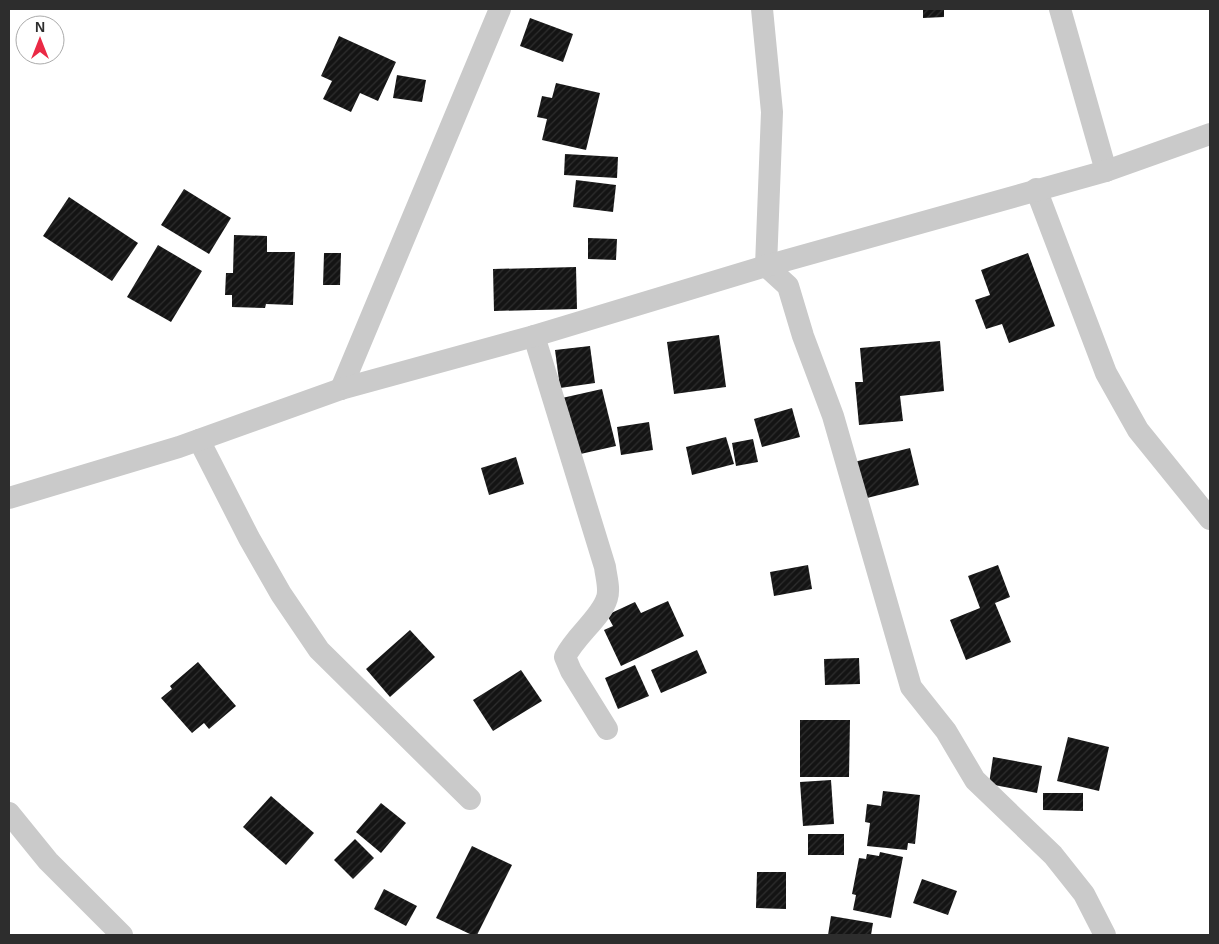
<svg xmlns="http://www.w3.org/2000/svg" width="1219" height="944" viewBox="0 0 1219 944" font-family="Helvetica,sans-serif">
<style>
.building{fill:url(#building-hatch)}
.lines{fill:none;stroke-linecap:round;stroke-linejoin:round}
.street{stroke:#cacaca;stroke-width:22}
</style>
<defs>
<pattern id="building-hatch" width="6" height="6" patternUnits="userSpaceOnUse" patternTransform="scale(1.25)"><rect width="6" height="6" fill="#141414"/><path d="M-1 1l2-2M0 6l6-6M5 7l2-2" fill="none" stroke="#2e2e2e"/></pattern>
</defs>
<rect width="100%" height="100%" fill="#fff"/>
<!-- building -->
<g class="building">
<path d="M923,9H944V17L923,18Z"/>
<path d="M530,18L573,34L563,62L520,46Z"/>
<path d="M339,36L396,62L378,101L360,93L351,112L323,99L332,81L321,76Z"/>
<path d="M397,75L426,80L422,102L393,98Z"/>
<path d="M556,83L600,93L586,150L542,140L547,119L537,117L542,96L552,98Z"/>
<path d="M565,154L618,157L617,178L564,175Z"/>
<path d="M576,180L616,185L613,212L573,207Z"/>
<path d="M184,189L231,218L209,254L161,225Z"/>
<path d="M69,197L138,243L112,281L43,236Z"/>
<path d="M234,235L267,236V252H295L293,305L266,304L265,308L232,307V295H225L226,273H233Z"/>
<path d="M588,238L617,239L616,260L588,259Z"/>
<path d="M158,245L202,271L171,322L127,297Z"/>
<path d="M324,253H341L340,285H323Z"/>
<path d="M1028,253L1055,326L1009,343L1002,324L986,329L975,300L990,295L981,270Z"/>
<path d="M576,267L577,309L494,311L493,269Z"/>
<path d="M719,335L726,387L674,394L667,342Z"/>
<path d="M940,341L944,391L900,396L903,421L859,425L855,382H863L860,348Z"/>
<path d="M590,346L595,383L560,388L555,350Z"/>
<path d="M602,389L616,446L576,455L562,398Z"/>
<path d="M792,408L800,437L762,447L754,419Z"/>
<path d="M649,422L653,450L621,455L617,427Z"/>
<path d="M726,437L734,464L692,475L686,447Z"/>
<path d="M753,439L758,462L736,466L732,443Z"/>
<path d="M910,448L919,485L855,501L846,464Z"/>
<path d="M516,457L524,484L489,495L481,468Z"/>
<path d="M808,565L812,589L774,596L770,572Z"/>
<path d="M998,565L1010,597L995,603L1011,642L966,660L950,620L980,608L968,576Z"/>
<path d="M668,601L684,636L621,666L604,630L613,626L607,615L635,602L641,613Z"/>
<path d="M410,630L435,657L390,697L366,669Z"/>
<path d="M697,650L707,673L661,693L651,670Z"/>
<path d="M859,658L860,684L825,685L824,659Z"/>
<path d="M198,662L236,706L209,729L204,723L192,733L161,698L172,689L170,686Z"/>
<path d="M635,665L649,696L618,709L605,678Z"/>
<path d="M521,670L542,701L493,731L473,700Z"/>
<path d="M800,720H850L849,777H800Z"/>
<path d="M1068,737L1109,747L1099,791L1057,781Z"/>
<path d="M993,757L1042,766L1037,793L989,784Z"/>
<path d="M831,780L834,824L803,826L800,782Z"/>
<path d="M883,791L920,795L915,844L908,843L907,850L867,846L870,823L865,822L867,804L881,806Z"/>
<path d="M1043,793H1083V811L1043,810Z"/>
<path d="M271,796L314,833L286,865L243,827Z"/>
<path d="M381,803L406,823L381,853L356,832Z"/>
<rect x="808" y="834" width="36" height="21"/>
<path d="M355,839L374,858L353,879L334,860Z"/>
<path d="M472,846L512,865L477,935H472L436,918Z"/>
<path d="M880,852L903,857L891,918L853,910L856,895L852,894L859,858L866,859L867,854L879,856Z"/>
<path d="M757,872H786V909L756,908Z"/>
<path d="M922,879L957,891L948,915L913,903Z"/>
<path d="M384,889L417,906L406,926L374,909Z"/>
<path d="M831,916L873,923L871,935H828Z"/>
</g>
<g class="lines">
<!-- street -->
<g class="street">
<path d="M762,9L772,112L766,266L788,286L803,336L833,416L911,687L946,731L975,780L1053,855L1084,894L1105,935"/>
<path d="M1060,9L1106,171"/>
<path d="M1036,189L1106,373L1138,430L1210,519"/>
<path d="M534,336L605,567C606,576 610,589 607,598C601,618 576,635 565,657L571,671L607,729"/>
<path d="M341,389L500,9"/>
<path d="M199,440L249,538L281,594L319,650L470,799"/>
<path d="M9,498L179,447L341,389L534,336L766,266L1106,171L1210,134"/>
<path d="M9,813L48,861L122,935"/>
</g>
</g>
<!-- border -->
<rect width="1219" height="944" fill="none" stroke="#2d2d2d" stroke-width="20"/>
<!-- north arrow -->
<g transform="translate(40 40)"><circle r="24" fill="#ffffff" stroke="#ababab"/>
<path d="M0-4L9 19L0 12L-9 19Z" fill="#ea2945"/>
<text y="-8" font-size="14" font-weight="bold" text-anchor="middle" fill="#2d2d2d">N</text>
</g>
</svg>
